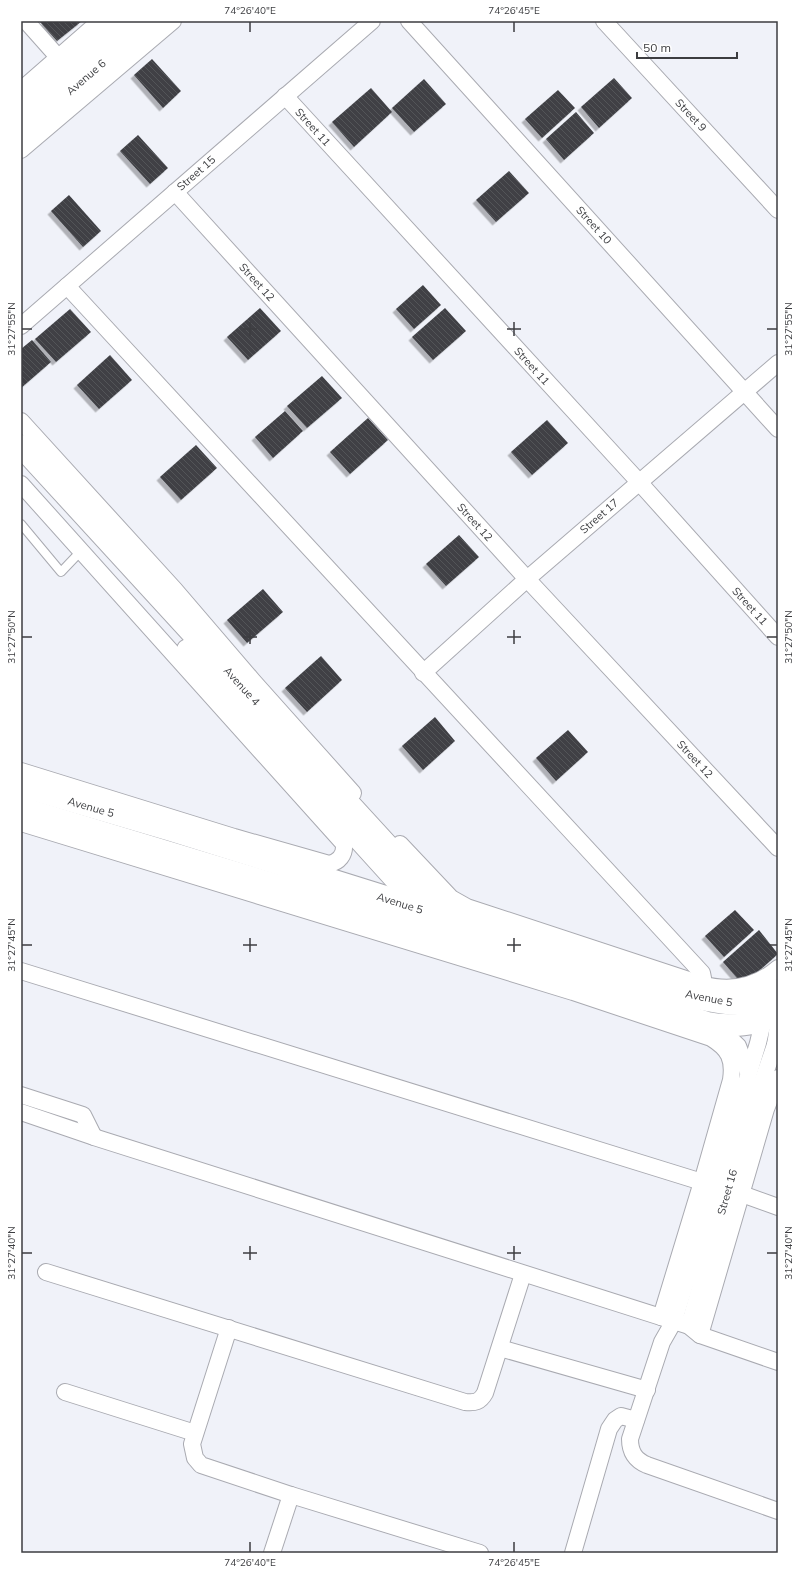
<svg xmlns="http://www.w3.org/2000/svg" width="799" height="1574" viewBox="0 0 799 1574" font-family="Mulish,sans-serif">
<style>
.building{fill:url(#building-back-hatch);filter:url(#shadow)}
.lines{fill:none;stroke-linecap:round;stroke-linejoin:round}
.lane-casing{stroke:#a9aab1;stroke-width:10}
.street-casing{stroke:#a9aab1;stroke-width:18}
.secondary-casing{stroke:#a9aab1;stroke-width:24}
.lane{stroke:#fff;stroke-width:8}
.street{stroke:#fff;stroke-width:16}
.secondary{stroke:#fff;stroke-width:22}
.ticks{fill:none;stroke:#3c3d40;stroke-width:1.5}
.labels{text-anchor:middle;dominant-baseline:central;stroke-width:4;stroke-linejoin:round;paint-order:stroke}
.street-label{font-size:11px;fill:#3c3d40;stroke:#fff}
.neatline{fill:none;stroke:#3c3d40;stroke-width:1.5}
.ticks-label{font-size:10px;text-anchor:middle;fill:#3c3d40}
</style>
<defs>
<pattern id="building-back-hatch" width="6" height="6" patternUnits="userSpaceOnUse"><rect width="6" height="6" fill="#3f4045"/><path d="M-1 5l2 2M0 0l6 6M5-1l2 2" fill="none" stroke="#535458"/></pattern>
<filter id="shadow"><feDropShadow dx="-3.5" dy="3.5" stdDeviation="0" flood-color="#0004"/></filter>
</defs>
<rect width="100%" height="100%" fill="#f0f2f9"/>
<!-- building -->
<g class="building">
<path d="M39,21H82L57,41Z"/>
<path d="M152,59L181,91L163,108L134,75Z"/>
<path d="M614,78L632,98L599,128L581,107Z"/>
<path d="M424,79L446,104L414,132L392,108Z"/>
<path d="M371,88L392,112L354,147L332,122Z"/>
<path d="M558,90L575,108L542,138L525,119Z"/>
<path d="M576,112L594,133L564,160L546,139Z"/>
<path d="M138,135L168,168L150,184L120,151Z"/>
<path d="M509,171L529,193L496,222L476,200Z"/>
<path d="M69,195L101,231L83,247L51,211Z"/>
<path d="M423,285L441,305L414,329L396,309Z"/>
<path d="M260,308L281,331L248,360L227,337Z"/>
<path d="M445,308L466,331L433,360L412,337Z"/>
<path d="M70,309L91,332L56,362L35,339Z"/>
<path d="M32,340L51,362L21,388V349Z"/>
<path d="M110,355L132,380L99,409L77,385Z"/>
<path d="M322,376L342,398L307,428L287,406Z"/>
<path d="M285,411L303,431L273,458L255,437Z"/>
<path d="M368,418L388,440L350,474L330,452Z"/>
<path d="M547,420L568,443L532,475L511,452Z"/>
<path d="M196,445L217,468L181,500L160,477Z"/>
<path d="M459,535L479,557L446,586L426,564Z"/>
<path d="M263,589L283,612L247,643L227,620Z"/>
<path d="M321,656L342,680L307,712L285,688Z"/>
<path d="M435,717L455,741L423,770L402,746Z"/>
<path d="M568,730L588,752L556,781L536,758Z"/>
<path d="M735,910L754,930L724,957L705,936Z"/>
<path d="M759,930L778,954L743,985L723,962Z"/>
</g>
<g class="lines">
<!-- lane casing -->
<g class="lane-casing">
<path id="lane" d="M21,524L61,572L81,551"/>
</g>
<!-- street casing -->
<g class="street-casing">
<g id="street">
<path d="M26,21L58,57"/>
<path d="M409,21L778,429"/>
<path d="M604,21L778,210"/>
<path d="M21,90L100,21"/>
<path d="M285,96L639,482L778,637"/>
<path d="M21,150L173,21"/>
<path d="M175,192L527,579L778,848"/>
<path d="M67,286L702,973L703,978L701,984C729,992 755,988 778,968"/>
<path d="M21,326L372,21"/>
<path d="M21,421L175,590L253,681L353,793"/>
<path d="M21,484L344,844C345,855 339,862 329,864L234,837L21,771"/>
<path d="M423,673L527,579L778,363"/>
<path d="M21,823L573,992L711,1038C729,1049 734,1059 731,1080L702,1182L661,1317"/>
<path d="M400,844L451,898L467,907L701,984"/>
<path d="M21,971L702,1182L728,1189L778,1207"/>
<path d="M772,1005C779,1021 778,1029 775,1045"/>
<path d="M759,1011L762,1026L758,1043L674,1321L662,1342L630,1439C630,1452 635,1460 647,1465L778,1511"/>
<path d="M716,1025L738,1046L748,1072"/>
<path d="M21,1095L83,1115L94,1137"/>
<path d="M21,1112L94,1137L661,1317L689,1326L700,1335L778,1362"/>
<path d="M46,1272L465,1402C475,1403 480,1402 485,1393L523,1274"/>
<path d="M689,1326L747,1125L775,1045L778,1042"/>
<path d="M229,1328L192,1444L195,1458L201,1465L291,1495L480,1553"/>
<path d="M700,1335L766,1109L778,1078"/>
<path d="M500,1348L647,1390"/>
<path d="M65,1392L195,1433"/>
<path d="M272,1553L291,1495"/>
<path d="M573,1553L609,1429L615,1420L621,1416L636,1420"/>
</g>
</g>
<!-- secondary casing -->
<g class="secondary-casing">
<g id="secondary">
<path d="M21,109L124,21"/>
<path d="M21,132L150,21"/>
<path d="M21,446L437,900L443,910L441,923"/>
<path d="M188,650L411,896L416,904L415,913"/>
<path d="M21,786L171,830L443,915L698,998C729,1005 751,1009 778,990"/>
<path d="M21,808L438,934L707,1023C729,1028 758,1025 778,1013"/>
</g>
</g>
<!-- lane -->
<use href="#lane" class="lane"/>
<!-- street -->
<use href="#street" class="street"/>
<!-- secondary -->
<use href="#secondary" class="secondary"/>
</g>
<!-- ticks -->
<path class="ticks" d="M250,22V32M514,22V32M250,322V336M514,322V336M22,329H32M243,329H257M507,329H521M767,329H777M250,630V644M514,630V644M22,637H32M243,637H257M507,637H521M767,637H777M250,938V952M514,938V952M22,945H32M243,945H257M507,945H521M767,945H777M250,1246V1260M514,1246V1260M22,1253H32M243,1253H257M507,1253H521M767,1253H777M250,1542V1552M514,1542V1552"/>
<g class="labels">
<!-- street labels -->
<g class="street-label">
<text transform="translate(86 77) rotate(-41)">Avenue 6</text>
<text transform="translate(691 115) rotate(47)">Street 9</text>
<text transform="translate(313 127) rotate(48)">Street 11</text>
<text transform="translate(196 173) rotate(-41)">Street 15</text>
<text transform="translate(594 225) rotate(48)">Street 10</text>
<text transform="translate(257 282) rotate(48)">Street 12</text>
<text transform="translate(532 366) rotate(48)">Street 11</text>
<text transform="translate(599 516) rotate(-41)">Street 17</text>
<text transform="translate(475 522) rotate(48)">Street 12</text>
<text transform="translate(750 606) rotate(48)">Street 11</text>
<text transform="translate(242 686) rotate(48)">Avenue 4</text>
<text transform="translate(695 759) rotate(47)">Street 12</text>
<text transform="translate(91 807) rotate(16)">Avenue 5</text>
<text transform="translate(400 903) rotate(17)">Avenue 5</text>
<text transform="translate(709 998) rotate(11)">Avenue 5</text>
<text transform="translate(727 1192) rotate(-74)">Street 16</text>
</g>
</g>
<!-- border -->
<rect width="799" height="1574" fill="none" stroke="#ffffff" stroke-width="44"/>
<!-- scale -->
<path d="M637 52v6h100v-6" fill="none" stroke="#3c3d40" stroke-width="2"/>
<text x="643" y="52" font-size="12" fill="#3c3d40" stroke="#ffffff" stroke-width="3" paint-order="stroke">50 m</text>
<rect x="22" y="22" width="755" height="1530" class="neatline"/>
<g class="ticks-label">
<text x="250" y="14">74°26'40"E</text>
<text x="514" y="14">74°26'45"E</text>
<text transform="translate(11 329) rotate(-90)" y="4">31°27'55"N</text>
<text transform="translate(788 329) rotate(-90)" y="4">31°27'55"N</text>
<text transform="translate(11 637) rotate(-90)" y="4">31°27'50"N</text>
<text transform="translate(788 637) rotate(-90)" y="4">31°27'50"N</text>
<text transform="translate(11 945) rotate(-90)" y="4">31°27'45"N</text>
<text transform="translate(788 945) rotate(-90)" y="4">31°27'45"N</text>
<text transform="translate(11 1253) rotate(-90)" y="4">31°27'40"N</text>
<text transform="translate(788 1253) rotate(-90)" y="4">31°27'40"N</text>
<text x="250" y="1566">74°26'40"E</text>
<text x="514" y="1566">74°26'45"E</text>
</g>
</svg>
